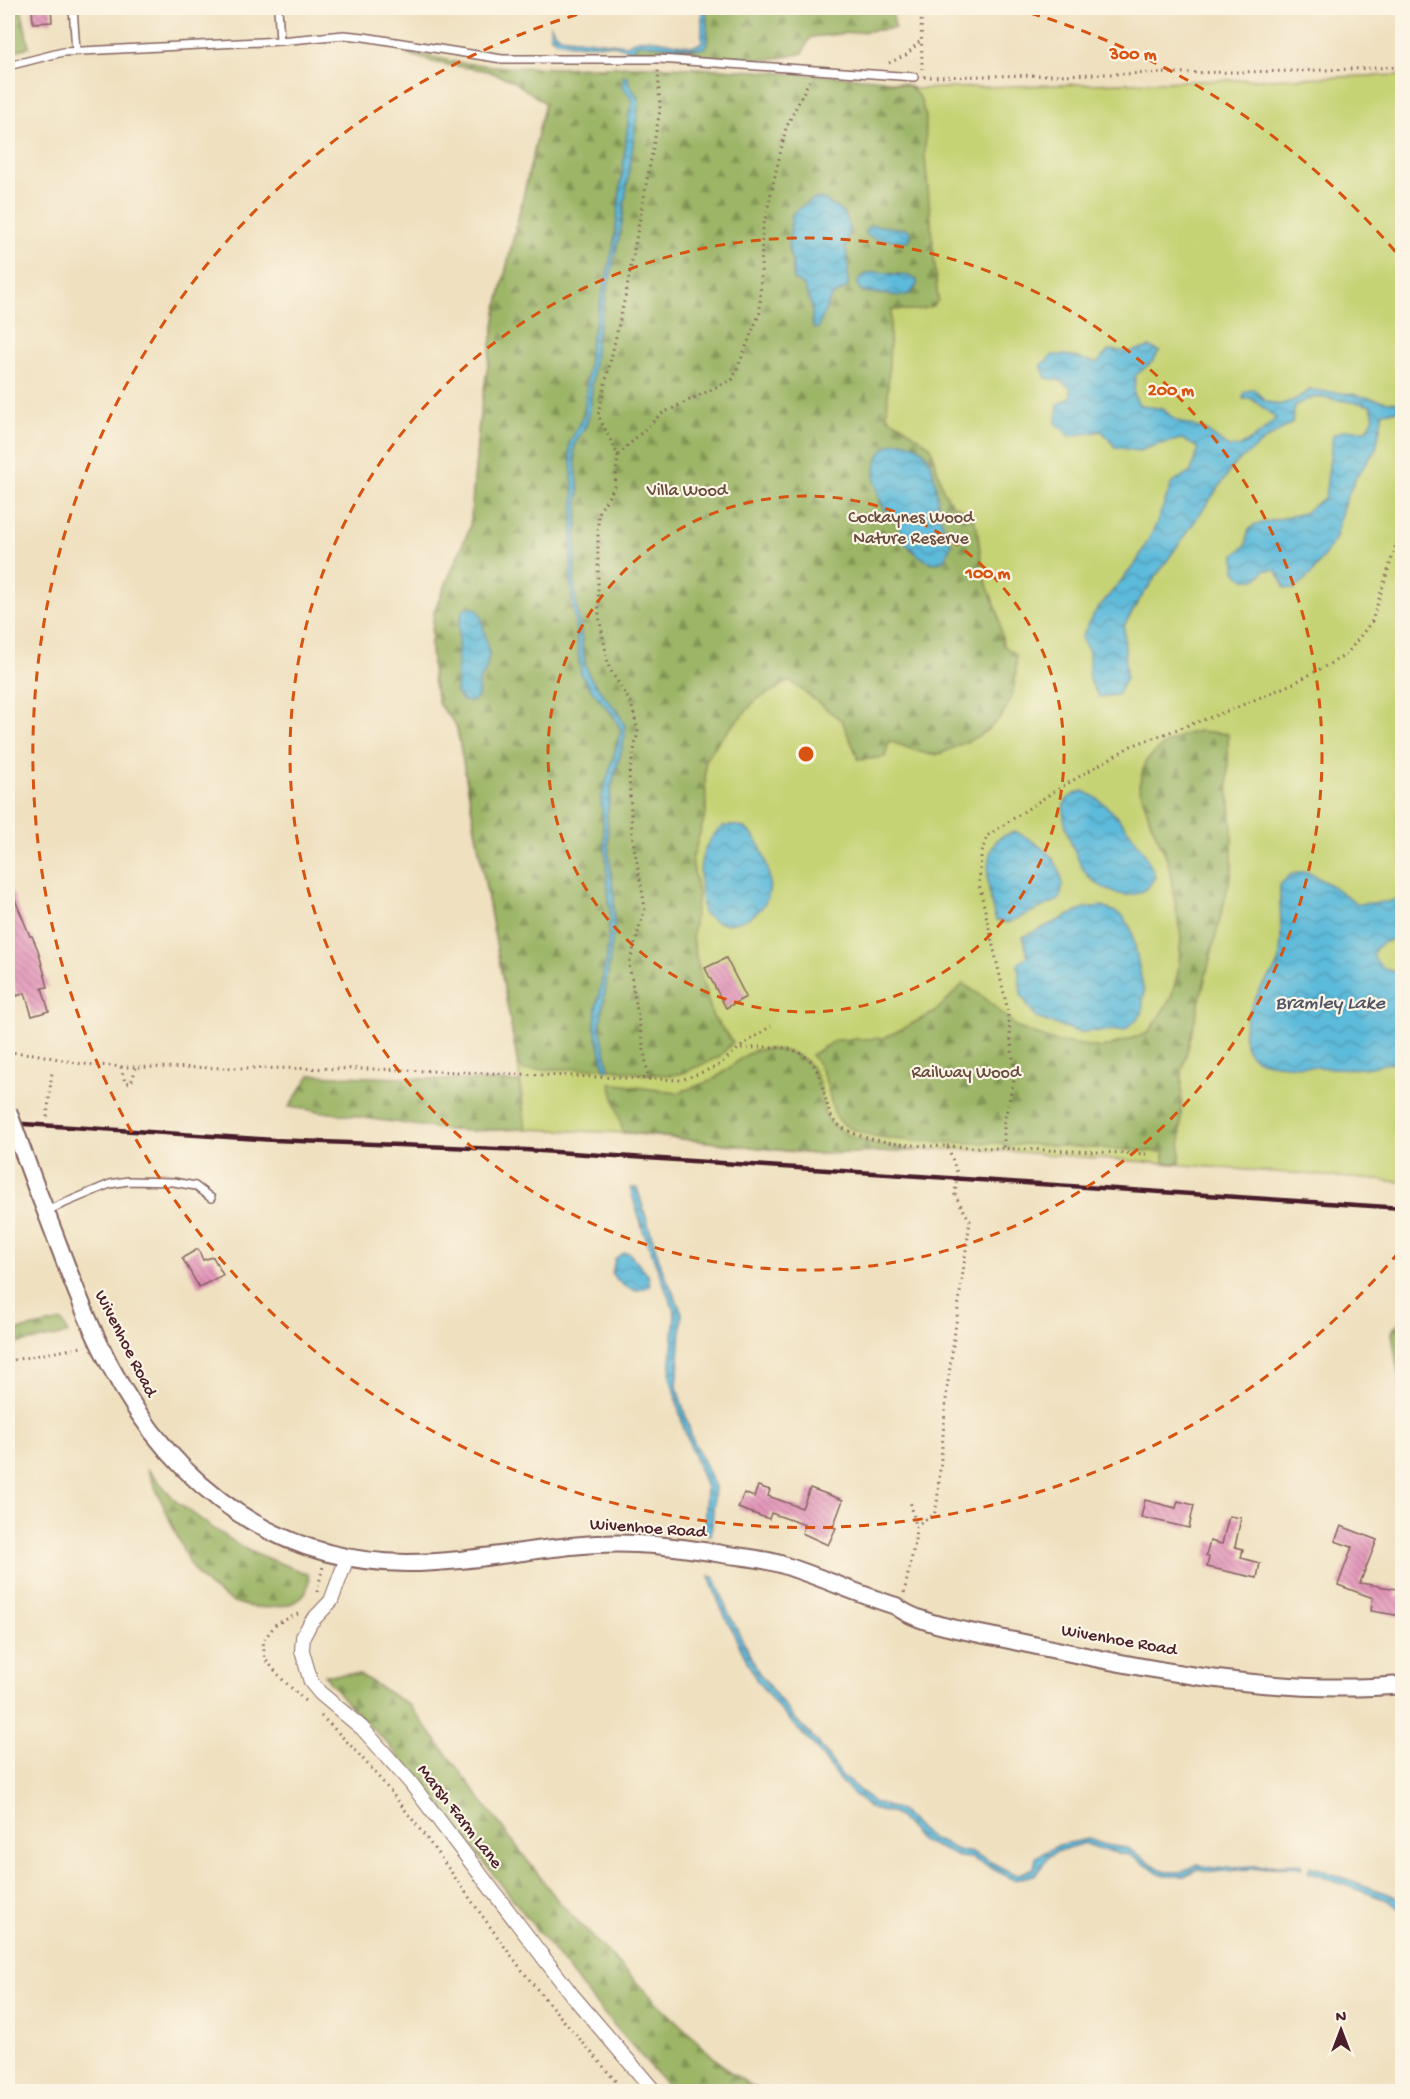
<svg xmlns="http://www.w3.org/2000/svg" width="1410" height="2099" viewBox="0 0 1410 2099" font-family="'Gochi Hand',sans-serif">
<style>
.grass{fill:#c6d375;stroke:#887950;stroke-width:1.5}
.forest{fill:url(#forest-firs);stroke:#736a48;stroke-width:1.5}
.water{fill:url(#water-waves);stroke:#536c82;stroke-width:1.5}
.building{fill:url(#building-back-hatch)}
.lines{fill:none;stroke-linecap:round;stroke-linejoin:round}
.service-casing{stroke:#84635f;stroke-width:10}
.minor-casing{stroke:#84635f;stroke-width:16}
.tertiary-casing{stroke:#84635f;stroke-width:20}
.path{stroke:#84635f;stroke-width:3;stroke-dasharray:1.5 4.5;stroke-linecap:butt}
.service{stroke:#fff;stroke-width:7}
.minor{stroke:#fff;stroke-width:14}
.tertiary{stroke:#fff;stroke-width:16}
.rail{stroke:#4a1f2b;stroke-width:4.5}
.tertiary-bridge-casing{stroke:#84635f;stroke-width:20;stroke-linecap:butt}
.tertiary-bridge{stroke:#fff;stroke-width:16}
.ring{fill:none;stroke:#d8530f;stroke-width:3;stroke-dasharray:10 8}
.labels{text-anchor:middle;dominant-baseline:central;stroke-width:4.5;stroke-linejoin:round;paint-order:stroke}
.park-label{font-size:18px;fill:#694c3e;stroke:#fcf5e5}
.street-label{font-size:18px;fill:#4a1f2b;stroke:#fcf5e5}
.water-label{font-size:20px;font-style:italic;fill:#505568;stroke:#fcf5e5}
.centre{fill:#d8530f;stroke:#fcf5e5;stroke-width:3}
.ring-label{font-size:18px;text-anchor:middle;font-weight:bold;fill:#d8530f;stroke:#fcf5e5;stroke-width:4.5;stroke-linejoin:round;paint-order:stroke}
</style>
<defs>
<pattern id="forest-firs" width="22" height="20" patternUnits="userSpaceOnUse" patternTransform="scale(1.5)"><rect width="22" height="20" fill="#9cb566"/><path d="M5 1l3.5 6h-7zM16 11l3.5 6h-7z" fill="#819354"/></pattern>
<pattern id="water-waves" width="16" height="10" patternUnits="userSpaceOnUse" patternTransform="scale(1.5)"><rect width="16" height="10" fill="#5cbada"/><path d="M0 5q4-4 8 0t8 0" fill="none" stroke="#4e97b1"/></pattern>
<pattern id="building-back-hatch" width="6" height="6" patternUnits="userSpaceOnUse" patternTransform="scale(1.5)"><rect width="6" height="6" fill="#e190b7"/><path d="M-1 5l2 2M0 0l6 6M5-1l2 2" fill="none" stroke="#b87595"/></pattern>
</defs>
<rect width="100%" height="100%" fill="#fcf5e5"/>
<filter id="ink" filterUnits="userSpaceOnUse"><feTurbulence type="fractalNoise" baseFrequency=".0167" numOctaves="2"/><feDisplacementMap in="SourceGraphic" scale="12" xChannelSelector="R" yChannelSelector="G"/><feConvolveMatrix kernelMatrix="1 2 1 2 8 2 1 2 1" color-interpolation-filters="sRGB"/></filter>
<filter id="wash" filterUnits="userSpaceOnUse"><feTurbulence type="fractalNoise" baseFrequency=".008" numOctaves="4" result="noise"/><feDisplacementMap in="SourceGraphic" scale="24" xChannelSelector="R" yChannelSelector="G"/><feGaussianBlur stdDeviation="1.35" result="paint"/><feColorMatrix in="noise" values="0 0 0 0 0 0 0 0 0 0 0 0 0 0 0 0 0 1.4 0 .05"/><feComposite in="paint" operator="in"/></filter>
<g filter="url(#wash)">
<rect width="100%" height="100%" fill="#efe0bf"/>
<!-- grass -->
<path class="grass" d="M641,66L738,70L876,79L905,84L914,89L1402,75V1182L1006,1151L949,1149L814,1154L629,1133L526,1129L518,1064L457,728L454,722L439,705L433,679L431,645L434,612L470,531L479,422L497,308L555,68Z"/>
<!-- forest -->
<g class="forest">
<path d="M8,8H21L29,47L8,53Z"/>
<path d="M706,8H892L895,28L812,37L808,41L803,53C753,68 684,53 633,50L636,45L640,44L695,50L708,42Z"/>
<path d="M404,51L461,63L506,67L570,68L641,66L738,70L876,79L909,86L920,98L926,117L925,157L938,300C930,314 905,309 891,310L887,417L904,427L931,447L943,490L952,504L970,513L977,528L981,558L988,588L998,612L1003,645L1016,655C1018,701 1003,728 959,745C952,748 941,755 933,755C921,754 901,745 889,741L885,757L859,760L842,721L790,681L757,699L723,736L705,760L706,813L692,860L698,894L692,938L701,977L713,1017L733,1042L719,1057L683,1073L673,1075L644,1074L605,1068L523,1070L518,1064L457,728L454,722L439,705L433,679L431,645L434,612L470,527L479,422L497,308L545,103L511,80L488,71L437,63L404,53Z"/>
<path d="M1199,731L1228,734V784L1232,828V871L1182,1072L1180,1164L1164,1162V1152L1024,1144L1004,1147L1003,1143C969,1142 857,1147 837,1118C833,1112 832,1104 830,1097C827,1083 821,1065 811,1055L836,1040L884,1038L935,1012L963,984L985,998L1018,1028L1054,1041L1102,1048L1148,1033L1171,998L1178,972L1181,938L1168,861L1151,823L1139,786L1145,762L1163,745L1183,735Z"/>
<path d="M768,1049C801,1051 816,1062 822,1096C823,1108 824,1117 833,1125C856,1144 890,1146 918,1151L814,1154L623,1132L610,1083L677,1093L713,1080L746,1055L756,1050Z"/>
<path d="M310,1075L519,1082L526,1129L472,1131L448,1130L289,1107Z"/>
<path d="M1402,1320V1401L1392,1333L1394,1328Z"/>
<path d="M62,1321L68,1334L8,1345V1332Z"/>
<path d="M147,1469L177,1502L217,1531L249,1551L308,1574C315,1612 258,1612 234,1602C216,1594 199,1580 189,1563Z"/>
<path d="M359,1674L410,1706L559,1902L646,1992L727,2070L760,2091L673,2092L670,2089L593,2001L438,1804L389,1745L347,1703L324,1675Z"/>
</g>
<!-- water -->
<g class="water">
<path d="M702,8H706L708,42L706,47L700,49L640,44L636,45L633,50C624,49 617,45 609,45C590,43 567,48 551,37L550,24L555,33L560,37L627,45C645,31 674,47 695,46L702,42Z"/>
<path d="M623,76L628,77C627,88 638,92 639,102L621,229L596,340L590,411L586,426L576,442L574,450L579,490L574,584L585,663L589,676L619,714L625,726V737L611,789L607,816L609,855L614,895V930L600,1027L609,1069L605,1070L595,1028L596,1008L607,956L610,913L601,799L621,731C613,708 591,695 581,674L570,583L574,496L569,444L584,415L590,345L614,244L629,114L633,101L623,87Z"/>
<path d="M822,198L842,212L848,221L849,230L846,249L848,262V287L831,297L818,328L814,329C810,320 814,312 811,304C808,298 806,292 804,286L794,280L792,261L788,248L792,214L811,200Z"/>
<path d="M870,225L907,229L910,231L911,238L906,241L876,239L867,235L865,231Z"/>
<path d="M875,272L909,276L917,280V285L911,293L903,296L863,292C851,282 863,273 875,272Z"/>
<path d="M1150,347L1159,351L1153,361L1135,376L1134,395L1139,405L1163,409L1175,420L1205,430L1229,447H1239L1260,434L1276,418L1252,399H1243L1244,392L1254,389L1265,401L1279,405L1294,400L1310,390L1352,394L1388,402L1402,403V410L1383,412L1376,449L1355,479L1343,506L1336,538L1312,573L1295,589L1285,588L1276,570H1265L1257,579H1244L1235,571V554L1246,545L1248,531L1254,525L1304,513L1325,497L1333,435L1344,430H1367L1374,417L1371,406L1361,403L1314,397L1295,405L1292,423L1268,438L1235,464L1138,602L1124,626L1126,678L1117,695L1099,697L1089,680V652L1081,638L1095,612L1136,563L1156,525L1172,483L1191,472L1198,448L1182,439L1160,444L1139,451L1115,447L1102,431L1070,436L1056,424L1058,405L1071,397V389L1059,380L1046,378L1041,365L1053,355H1066L1097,363L1109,350L1129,352Z"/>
<path d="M899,442C938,442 935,486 939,513C942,524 947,533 951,544L945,559L938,563C927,564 910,550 904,540C902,536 902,531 899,527C894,519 886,513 882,504C872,482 869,448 899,442Z"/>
<path d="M469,606L477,609L481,616L489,654L486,670L479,681L478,697L472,702L463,701L456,693L459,625L463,610Z"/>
<path d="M1082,791C1109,799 1147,850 1155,877C1140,905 1112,896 1091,879C1079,868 1060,821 1064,805C1067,797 1075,794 1082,791Z"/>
<path d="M723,826C729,826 737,825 742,827C761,836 772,873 769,892C766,914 734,930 715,921C711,919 707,915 703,913C699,880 694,849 723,826Z"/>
<path d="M1016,832C1043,845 1072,867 1059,900L1007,923L996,920C988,900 980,848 1003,836C1006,834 1012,833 1016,832Z"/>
<path d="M1306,871L1332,886L1358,904L1387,902L1402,898V936C1391,941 1376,941 1373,955C1378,967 1390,972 1402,973V1059C1365,1072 1341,1069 1303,1066C1289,1065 1274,1065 1261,1061C1232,1050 1247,1013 1258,993C1263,982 1274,976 1278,963C1284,943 1279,907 1280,885L1290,875Z"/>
<path d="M1103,906L1123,916L1132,931L1144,992L1142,1014L1125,1030L1079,1032L1036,1018L1021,994L1018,964L1028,956L1023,937L1085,908Z"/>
<path d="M630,1188H637L661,1266L682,1313L677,1387L692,1438L715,1487L711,1535L704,1533L706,1487L684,1429L670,1376L675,1313L643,1230Z"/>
<path d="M623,1253H629L648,1275L650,1285C636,1296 622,1287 612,1274L615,1259Z"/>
<path d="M709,1576L715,1578L727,1610L759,1673L793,1717L817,1741L843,1777L874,1802L901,1811L919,1829L933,1839L960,1851L973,1853L1012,1873L1020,1874L1034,1868L1036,1857L1059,1845L1088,1839L1105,1845L1127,1848L1165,1872H1181L1198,1865L1213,1868L1301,1864L1302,1868L1275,1867L1213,1872L1199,1869L1184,1876H1164L1130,1855L1103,1850L1084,1843L1056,1852L1049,1856L1036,1874L1014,1880L971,1858L959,1857L920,1840L899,1817L889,1812L869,1808L841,1782L815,1747L780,1710L756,1679L721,1608Z"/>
<path d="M1310,1866L1391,1895L1402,1901V1910L1387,1900L1308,1872Z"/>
</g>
<g id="blocks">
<!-- building -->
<g class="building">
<path d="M32,8H51L52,22L33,23Z"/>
<path d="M8,883L30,936H32L38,950L48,987L42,988L49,1011L32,1016L25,993L17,996L8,965Z"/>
<path d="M726,958L746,997L726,1008L705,968Z"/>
<path d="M198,1249L203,1260L213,1257L223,1275L199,1287L182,1258Z"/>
<path d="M758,1486L770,1490L768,1496L802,1508L810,1488L843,1500L833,1527L836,1528L828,1545L802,1533L805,1525L771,1513L769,1519L738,1508L744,1493L754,1497Z"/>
<path d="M1145,1500L1176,1508L1178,1501L1194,1505L1189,1528L1141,1517Z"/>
<path d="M1229,1516L1241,1518L1235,1547L1243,1549L1241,1558L1260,1563L1257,1578L1207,1567L1209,1557L1206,1556L1210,1541L1222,1544Z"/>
<path d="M1341,1526L1377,1540L1360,1583L1397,1589L1396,1597L1402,1598V1616L1371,1611L1373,1598L1338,1585L1352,1547L1335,1541Z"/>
</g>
</g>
</g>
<g filter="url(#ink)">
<use href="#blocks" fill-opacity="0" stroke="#84635f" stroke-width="1.5"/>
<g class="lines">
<!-- service casing -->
<g class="service-casing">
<g id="service">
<path d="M73,8L76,51"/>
<path d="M278,8L280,41"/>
<path d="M8,66L63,52L280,41L344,35L364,37L502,59H659L914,77"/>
<path d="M46,1211L110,1184L128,1181L174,1182L195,1186L211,1198"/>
</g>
</g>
<!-- minor casing -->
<g class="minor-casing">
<path id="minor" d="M347,1558L331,1601L311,1622L303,1637L302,1651L311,1682L320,1693L362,1728L410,1782L572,1995L655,2092"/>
</g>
<!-- tertiary casing -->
<g class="tertiary-casing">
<path id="tertiary" d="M36,1187C57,1238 74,1291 98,1341C157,1469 260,1562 407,1563C484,1563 559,1540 636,1544C665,1545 693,1549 722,1554C742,1557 760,1558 780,1564C819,1576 857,1594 896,1606C917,1624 972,1632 1000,1638C1131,1666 1267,1697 1402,1685"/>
</g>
<!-- path -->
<g class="path">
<path d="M921,8L922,69"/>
<path d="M889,63L906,55L920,41"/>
<path d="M924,77L1297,71L1402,67"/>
<path d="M618,455L661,414L733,379L760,312L762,233L786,128L809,81"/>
<path d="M741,1049C764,1046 798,1043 813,1064C821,1075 823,1090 827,1103C829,1112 831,1120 840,1126C863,1143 919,1147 947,1146L949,1149L957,1173L955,1195L970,1221L947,1389L937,1504L934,1515L916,1525"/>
<path d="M8,1052L34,1054L82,1064L128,1067L375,1069L681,1080L716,1067L743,1045L771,1026"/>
<path d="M121,1067L125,1082L131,1083L136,1068"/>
<path d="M649,1080L629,964L645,908L632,834L629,775L638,731L631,703L609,668L599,616L598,590V514L615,486L618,455L598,415L626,293L660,110L658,70"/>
<path d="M47,1117L52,1072"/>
<path d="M947,1146L1146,1154"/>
<path d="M1004,1147V1122L1015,1076L1007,1007L979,884L981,856L987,836L1050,794L1131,746L1233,709L1294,683L1346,655L1372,621L1402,526"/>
<path d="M8,1361L82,1347"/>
<path d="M317,1592L323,1566"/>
<path d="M904,1593L915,1542L916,1525L910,1501"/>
<path d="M298,1614L276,1624L263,1641L265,1659L283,1680L305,1701"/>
<path d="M321,1716C398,1788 453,1878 516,1962C549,2007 589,2047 624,2092"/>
</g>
<!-- service -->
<use href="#service" class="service"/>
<!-- minor -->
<use href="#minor" class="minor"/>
<!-- tertiary -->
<use href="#tertiary" class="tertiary"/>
<!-- rail -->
<path class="rail" d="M8,1123L274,1140L526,1150L1402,1208"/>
<!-- tertiary-bridge casing -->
<g class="tertiary-bridge-casing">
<path id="tertiary-bridge" d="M8,1111L36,1187"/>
</g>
<!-- tertiary-bridge -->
<use href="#tertiary-bridge" class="tertiary-bridge"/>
</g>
</g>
<!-- distance rings -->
<g class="ring">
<circle cx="806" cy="754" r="258"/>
<circle cx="806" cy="754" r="516"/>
<path d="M1399 1252A774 774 0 1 1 599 8M1013 8A774 774 0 0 1 1399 256"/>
</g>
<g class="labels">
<!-- park labels -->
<g class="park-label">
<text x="687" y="491">Villa Wood</text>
<text x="911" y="518">Cockaynes Wood<tspan x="911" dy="21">Nature Reserve</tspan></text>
<text x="966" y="1073">Railway Wood</text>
</g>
<!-- street labels -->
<g class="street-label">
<text transform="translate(125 1344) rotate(63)">Wivenhoe Road</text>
<text transform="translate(648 1529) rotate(4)">Wivenhoe Road</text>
<text transform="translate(1119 1641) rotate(10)">Wivenhoe Road</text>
<text transform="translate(459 1817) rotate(52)">Marsh Farm Lane</text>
</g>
<!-- water labels -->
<g class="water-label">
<text x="1330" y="1004">Bramley Lake</text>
</g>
</g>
<circle cx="806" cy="754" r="9" class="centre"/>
<g class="ring-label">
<text x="1133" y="59">300 m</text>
<text x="1171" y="395">200 m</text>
<text x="988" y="578">100 m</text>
</g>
<!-- margin -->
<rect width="1410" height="2099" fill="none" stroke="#fcf5e5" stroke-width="30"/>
<!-- north arrow -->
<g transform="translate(1341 2030)" stroke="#fcf5e5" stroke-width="4.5" paint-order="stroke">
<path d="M0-4.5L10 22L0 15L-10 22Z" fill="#4a1f2b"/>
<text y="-9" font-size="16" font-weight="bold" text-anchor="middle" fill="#4a1f2b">N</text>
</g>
</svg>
